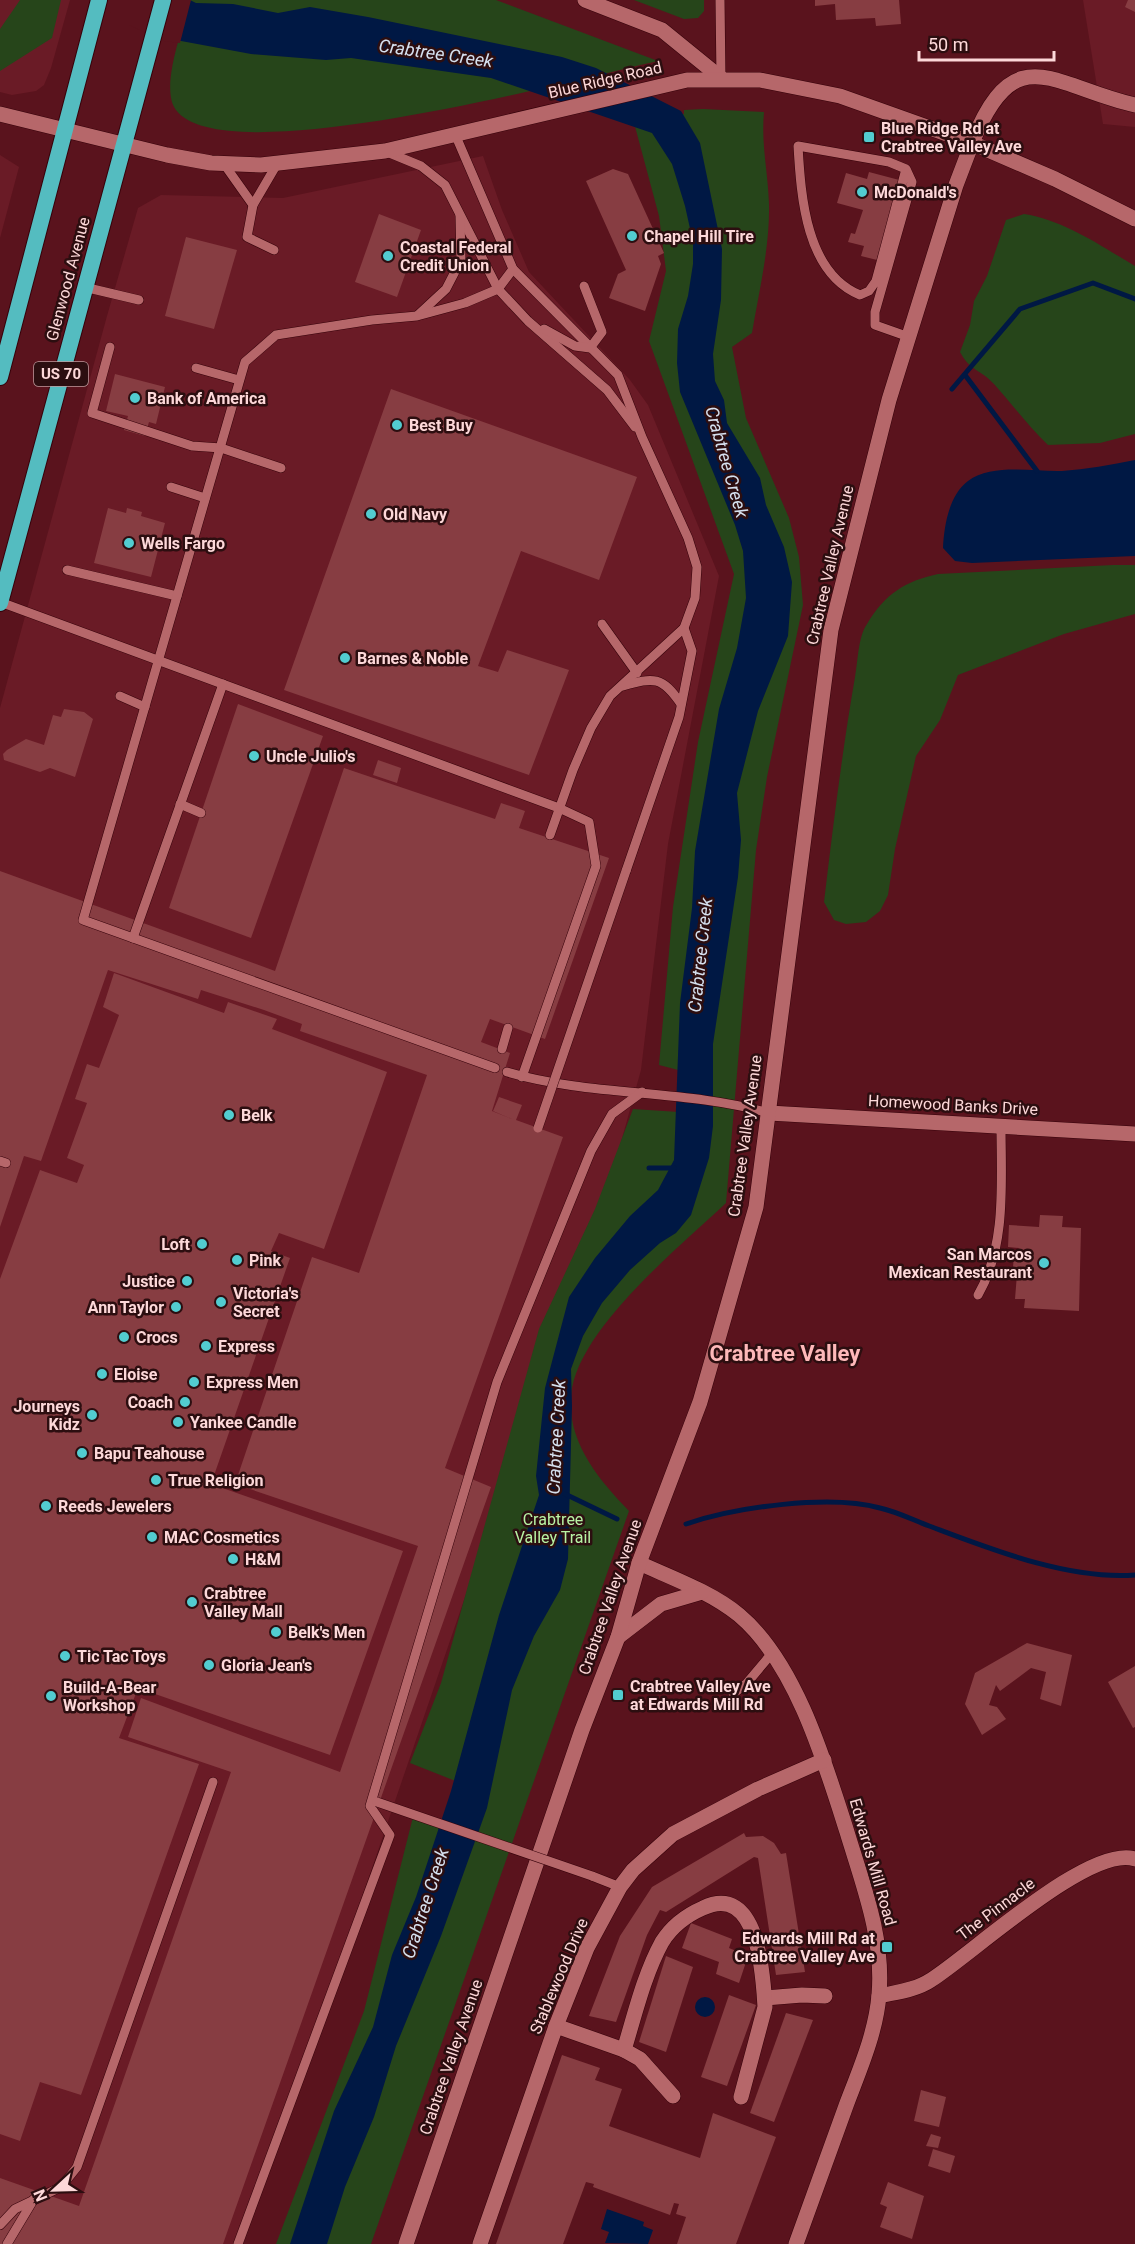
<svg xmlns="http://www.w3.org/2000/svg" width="1135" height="2244" viewBox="0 0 1135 2244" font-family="Roboto,sans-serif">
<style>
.built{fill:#6a1b26}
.green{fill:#26451a}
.water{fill:#001844}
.pier{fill:#5a131d}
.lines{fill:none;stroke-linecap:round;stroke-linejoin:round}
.stream{stroke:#001844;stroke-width:5}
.building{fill:#873d42}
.service-casing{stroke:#36020a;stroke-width:10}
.minor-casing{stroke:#36020a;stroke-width:16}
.tertiary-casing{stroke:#36020a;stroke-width:16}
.secondary-casing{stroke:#36020a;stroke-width:16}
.trunk-casing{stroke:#36020a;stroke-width:18}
.service{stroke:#b6676a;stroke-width:9}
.minor{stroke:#b6676a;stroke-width:15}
.tertiary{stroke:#b6676a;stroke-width:15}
.secondary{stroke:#b6676a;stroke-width:15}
.trunk{stroke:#54bcc0;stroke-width:16}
.service-bridge-casing{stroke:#36020a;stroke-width:10;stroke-linecap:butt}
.service-bridge{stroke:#b6676a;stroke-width:9}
.poi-dot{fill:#52ccd0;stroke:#2c0e10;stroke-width:2}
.labels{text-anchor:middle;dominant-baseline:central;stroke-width:5;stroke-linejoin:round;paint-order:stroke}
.shield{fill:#2c0e10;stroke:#be9b9d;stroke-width:1.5}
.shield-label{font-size:15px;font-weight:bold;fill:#fdd8d9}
.street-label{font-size:16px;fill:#fdd8d9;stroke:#2c0e10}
.poi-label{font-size:16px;font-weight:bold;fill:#fdd8d9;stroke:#2c0e10;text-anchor:start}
.park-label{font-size:16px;fill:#b8f3a4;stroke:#2c0e10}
.water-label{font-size:18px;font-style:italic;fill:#d5e0ef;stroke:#2c0e10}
.district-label{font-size:22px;font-weight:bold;fill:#feb8b9;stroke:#2c0e10}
</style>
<rect width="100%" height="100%" fill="#5a131d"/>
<!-- built -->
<g class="built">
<path d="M0,0H70L51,68L44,85L36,91L12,95L0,92Z"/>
<path d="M1083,0H1135V127L1103,124Z"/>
<path d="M0,155L19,167L0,238Z"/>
<path d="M483,156L502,210L529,272L630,380L648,405L719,576L668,844L641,1070L599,1221L499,1498L243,2244H0V708L107,316L138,208L161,195L283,198Z"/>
</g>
<!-- green -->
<g class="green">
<path d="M20,0H61L52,38L0,71V29Z"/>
<path d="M191,0H496L658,61C581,78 224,175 176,110C159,88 184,25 191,0Z"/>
<path d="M634,0H704V11L698,18L684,19Z"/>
<path d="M703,109L764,112C761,145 768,171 769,204C770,247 759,291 752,333L732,347L746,418L789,518L799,557L803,605L767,777L756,850L726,1203C680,1247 576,1330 571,1396C567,1442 599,1480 629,1511L371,2244H276L364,2011L414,1813L447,1826L458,1782L410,1763L441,1683L539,1329L595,1209L633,1109L679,1112L686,1072L659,1065L673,907L698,742L734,574L649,341L666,271L659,216L633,119L684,114V110Z"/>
<path d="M1024,214C1064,220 1101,246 1135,266V434L1100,443L1048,445C1028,426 1012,404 994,384C980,369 970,371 960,352L970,325L974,301L987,276L1006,220Z"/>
<path d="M1113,565H1135V614L1064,634L958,675L940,720L916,756L895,849L888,895L880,911L866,922L846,924L834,920L824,902C833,827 842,752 855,677C858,661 858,637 867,624C885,594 905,581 938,574Z"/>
</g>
<!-- water -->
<g class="water">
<path d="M190,0L196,3L233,4L278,13L310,7L368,17L562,57L596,68L681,111L700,143L722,249L721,300L713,354L715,381L724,400L727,423L760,478L766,505L784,547L792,582L788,636L758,711L737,793L741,840L738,877L713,1044V1126L709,1158L691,1215L676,1233L660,1243L630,1270L602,1303L583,1336L571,1369L572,1406L568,1559L560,1590L534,1636L512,1690L487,1808L441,1936L396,2046L374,2117L345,2187L327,2244H290L334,2111L373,2027L392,1955L416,1897L451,1791L499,1615L539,1495L536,1476L545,1388L569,1297L595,1258L630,1216L658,1190L674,1160L680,1003L692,908L695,851L719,709L737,648L746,598L743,551L735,525L680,392L677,363L678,329L688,296L693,264V242L685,206L672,164L652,133L491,78L351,58L326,60L251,54L165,38Z"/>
<path d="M1135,460V556L972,563L955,561L943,548C944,526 949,495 968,481C992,463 1034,472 1062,471C1086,469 1111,465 1135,460Z"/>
<circle cx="705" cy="2007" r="10"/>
<path d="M607,2209L644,2222L643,2226L653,2230L648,2244L605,2243L609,2232L601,2229Z"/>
</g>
<!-- pier -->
<path class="pier" d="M98,0H191L180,43L164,41L129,25L111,13Z"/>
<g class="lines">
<!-- stream -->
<g class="stream">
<path d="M965,375L1037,471"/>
<path d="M952,389L1020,309L1093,283L1135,299"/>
<path d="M649,1168H674"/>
<path d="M565,1494L617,1519"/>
<path d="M686,1524C736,1507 830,1494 880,1508C898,1512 915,1521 932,1527C993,1550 1069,1580 1135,1575"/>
</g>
</g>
<!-- building -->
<g class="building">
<path d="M815,0H899L901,24L876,26L875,18L836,20L835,4L815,6Z"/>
<path d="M1128,0H1135V12L1125,7Z"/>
<path d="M613,169L628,174L664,253L658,256L661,264L645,311L609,298L618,274L626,270L586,181Z"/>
<path d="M869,172L903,181L882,256L878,255L877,260L861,256L864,246L848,242L851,233L855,234L863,210L837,203L846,173L867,179Z"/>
<path d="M379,214L421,230L397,297L355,282Z"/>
<path d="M186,237L237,250L214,329L165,316Z"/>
<path d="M115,374L165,387L156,424L149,422L145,436L124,430L128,416L106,411Z"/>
<path d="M391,389L637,477L599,580L521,551L478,666L498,672L507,650L569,670L529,775L284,690Z"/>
<path d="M108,508L126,513L127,508L142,512L141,516L165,523L151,577L94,563Z"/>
<path d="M238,704L323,736L251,938L169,908Z"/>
<path d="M64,709L84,712L93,719L75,777L50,768L40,772L4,760L3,754L7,750L26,739L44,745L53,715L61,717Z"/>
<path d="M378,760L401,768L397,783L373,775Z"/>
<path d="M344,768L495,819L501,803L525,811L519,828L609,858L545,1039L490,1019L481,1042L510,1053L492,1111L512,1119L493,1111L499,1097L522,1105L516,1120L563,1137L445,1468L491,1487L223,2244H0V2178L79,2206L231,1772L128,1737L141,1698L340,1772L418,1546L235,1484L312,1257L359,1273L427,1075L300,1031L302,1024L264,1010L201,990L198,999L108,970L41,1161L24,1156L0,1227V871L275,971Z"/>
<path d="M114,973L224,1013L228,1002L277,1019L272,1029L387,1072L324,1249L279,1233L271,1251L290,1258L211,1484L403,1551L330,1755L138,1688L119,1738L199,1764L81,2095L40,2082L20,2141L0,2134V1279L40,1170L77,1183L84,1165L67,1158L87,1103L75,1099L87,1064L99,1068L119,1015L103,1007Z"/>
<path d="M1040,1215L1063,1216L1062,1227L1081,1228L1079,1311L1024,1308L1025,1299H1015L1017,1274L1013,1267L1014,1256L1019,1248L1008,1247L1009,1225L1039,1227Z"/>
<path d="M1027,1643L1072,1655L1061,1706L1040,1699L1046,1672L1031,1668L1000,1691L996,1685L989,1705L997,1707L1006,1719L982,1735L965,1704L975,1673Z"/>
<path d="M1135,1666V1727L1133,1728L1108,1682Z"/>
<path d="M744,1833L746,1837L763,1836L774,1843L781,1854L786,1853L805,1972L776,1975L758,1858L754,1857L666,1912L660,1910L647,1935L616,2022L589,2016L620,1936L652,1887Z"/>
<path d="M691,1923L732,1939L729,1948L748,1956L739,1983L716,1974L719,1962L682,1948Z"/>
<path d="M666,1956L693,1967L666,2052L639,2042Z"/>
<path d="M729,1995L756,2005L727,2086L701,2077Z"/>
<path d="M786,2013L813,2020L774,2122L750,2113Z"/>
<path d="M562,2055L600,2068L595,2080L622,2089L609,2126L700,2158L713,2113L776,2137L736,2244H677L686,2217L676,2214L679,2204L674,2203L670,2215L593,2187L594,2184L586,2182L563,2244H496Z"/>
<path d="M921,2090L946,2097L939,2127L914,2121Z"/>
<path d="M931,2134L941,2137L938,2148L926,2146Z"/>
<path d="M933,2149L955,2156L950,2173L928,2166Z"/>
<path d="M888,2182L924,2196L912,2239L880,2227L887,2207L880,2204Z"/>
</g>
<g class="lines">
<!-- service casing -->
<g class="service-casing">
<g id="service">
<path d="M720,0L721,78"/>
<path d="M455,134L513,269L618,375L642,437L688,538L697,567L695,598L684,628L610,696L591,728L573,770L550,835"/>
<path d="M387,152L421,166L445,185L498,289L528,321L607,390L635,427"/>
<path d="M224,164L253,205"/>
<path d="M906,169L876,281L869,291L860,295C806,273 801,197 798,146L889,162L906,169L912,182L875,312V325L909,337"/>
<path d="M274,250L247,237L253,205L277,164"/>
<path d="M84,287L139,300"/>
<path d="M418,315L446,289L461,260L460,216"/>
<path d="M544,329L575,346L590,348L602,332L584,286"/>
<path d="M110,347L92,413L192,446L221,448L281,468"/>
<path d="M196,368L239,380"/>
<path d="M171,487L205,498"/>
<path d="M67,570L177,596"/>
<path d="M0,602L559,808L589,822L596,866L522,1077"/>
<path d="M602,624L637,673"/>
<path d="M623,686C654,677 662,676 681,704"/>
<path d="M120,696L145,707"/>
<path d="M180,804L201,813"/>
<path d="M626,871L679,717L692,651L684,628"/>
<path d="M133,938L223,684"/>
<path d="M502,1049L508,1028"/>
<path d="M495,1068L83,920L245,362L276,335L372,320L417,316L465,303L498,289L513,269"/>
<path d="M507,1072C592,1097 684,1089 769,1113"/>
<path d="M0,1161L6,1163"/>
<path d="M978,1295C1007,1245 1001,1181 1001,1125"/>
<path d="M733,1694L747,1683L773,1652"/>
<path d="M592,1876L620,1887"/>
<path d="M0,2225L15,2209L61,2187L77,2167L213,1782"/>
<path d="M7,2244L34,2199"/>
<path d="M238,2244L390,1835L370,1806L497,1382L591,1151L612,1114L642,1092"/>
</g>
</g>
<!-- minor casing -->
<g class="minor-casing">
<g id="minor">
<path d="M585,0L662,30L721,78"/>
<path d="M972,143C1015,36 1052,86 1135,105"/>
<path d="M639,1563C672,1578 711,1592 739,1615C796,1663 825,1763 847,1832C863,1885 884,1938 879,1995C876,2032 860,2069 847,2103C830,2150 813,2197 796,2244"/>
<path d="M879,1996C897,1992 916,1990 931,1980C972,1954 1090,1844 1135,1859"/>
<path d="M765,1998L802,1995L825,1996"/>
<path d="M556,2026L624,2050L640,2059L673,2096"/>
<path d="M624,2050C635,2014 644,1975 662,1942C672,1926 687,1915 703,1908C758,1882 763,1973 765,2007L741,2097"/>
<path d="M480,2244L556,2026L587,1948L620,1887L633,1870L673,1834L758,1789L824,1760"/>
</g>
</g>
<!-- tertiary casing -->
<g class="tertiary-casing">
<g id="tertiary">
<path d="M769,1113L1135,1134"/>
<path d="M618,1637L661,1604L702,1592"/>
<path d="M406,2244L582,1730L618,1637L639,1563L700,1402L756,1207L831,630L889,400L956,185L972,143"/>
</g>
</g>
<!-- secondary casing -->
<g class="secondary-casing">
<path id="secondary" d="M0,114L167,155L211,163L261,165L385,151L687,80H760L840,96L972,143L1055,179L1135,219"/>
</g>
<!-- trunk casing -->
<g class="trunk-casing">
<g id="trunk">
<path d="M0,377L99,0"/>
<path d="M0,603L163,0"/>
</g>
</g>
<!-- service -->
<use href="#service" class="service"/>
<!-- minor -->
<use href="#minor" class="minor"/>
<!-- tertiary -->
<use href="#tertiary" class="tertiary"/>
<!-- secondary -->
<use href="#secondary" class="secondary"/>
<!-- trunk -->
<use href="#trunk" class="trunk"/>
<!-- service-bridge casing -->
<g class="service-bridge-casing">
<g id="service-bridge">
<path d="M538,1128L626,871"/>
<path d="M377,1802L592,1876"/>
</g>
</g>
<!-- service-bridge -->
<use href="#service-bridge" class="service-bridge"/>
</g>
<!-- markers -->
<g class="poi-dot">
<rect x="863" y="131" width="12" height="12" rx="3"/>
<circle cx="862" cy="192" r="6"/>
<circle cx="632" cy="236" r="6"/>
<circle cx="388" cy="256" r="6"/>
<circle cx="135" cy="398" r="6"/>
<circle cx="397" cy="425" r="6"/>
<circle cx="371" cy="514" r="6"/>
<circle cx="129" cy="543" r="6"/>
<circle cx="345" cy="658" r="6"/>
<circle cx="254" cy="756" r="6"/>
<circle cx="229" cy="1115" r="6"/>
<circle cx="202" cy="1244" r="6"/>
<circle cx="237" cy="1260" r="6"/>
<circle cx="1044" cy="1263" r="6"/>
<circle cx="187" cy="1281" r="6"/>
<circle cx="221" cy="1302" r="6"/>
<circle cx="176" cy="1307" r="6"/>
<circle cx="124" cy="1337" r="6"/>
<circle cx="206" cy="1346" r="6"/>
<circle cx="102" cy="1374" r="6"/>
<circle cx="194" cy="1382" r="6"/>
<circle cx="185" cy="1402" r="6"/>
<circle cx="92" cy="1415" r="6"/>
<circle cx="178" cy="1422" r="6"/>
<circle cx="82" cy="1453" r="6"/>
<circle cx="156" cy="1480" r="6"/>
<circle cx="46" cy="1506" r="6"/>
<circle cx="152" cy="1537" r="6"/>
<circle cx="233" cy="1559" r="6"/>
<circle cx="192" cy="1602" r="6"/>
<circle cx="276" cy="1632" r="6"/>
<circle cx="65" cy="1656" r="6"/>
<circle cx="209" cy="1665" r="6"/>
<rect x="612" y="1689" width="12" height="12" rx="3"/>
<circle cx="51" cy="1696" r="6"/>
<rect x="881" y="1941" width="12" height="12" rx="3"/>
</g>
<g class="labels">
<!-- shield labels -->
<rect class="shield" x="34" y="362" width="54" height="24" rx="4.5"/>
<g class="shield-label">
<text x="61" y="374">US 70</text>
</g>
<!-- street labels -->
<g class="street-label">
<text transform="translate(605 80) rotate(-13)">Blue Ridge Road</text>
<text transform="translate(68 279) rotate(-75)">Glenwood Avenue</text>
<text transform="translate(830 565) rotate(-77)">Crabtree Valley Avenue</text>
<text transform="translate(953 1105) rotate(3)">Homewood Banks Drive</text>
<text transform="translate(745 1136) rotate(-82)">Crabtree Valley Avenue</text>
<text transform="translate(610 1597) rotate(-71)">Crabtree Valley Avenue</text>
<text transform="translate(873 1862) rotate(74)">Edwards Mill Road</text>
<text transform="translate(996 1909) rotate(-37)">The Pinnacle</text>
<text transform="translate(559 1976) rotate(-67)">Stablewood Drive</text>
<text transform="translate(451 2057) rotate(-71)">Crabtree Valley Avenue</text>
</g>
<!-- poi labels -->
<g class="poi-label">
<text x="881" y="128">Blue Ridge Rd at<tspan x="881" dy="18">Crabtree Valley Ave</tspan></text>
<text x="874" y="192">McDonald's</text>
<text x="644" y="236">Chapel Hill Tire</text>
<text x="400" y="247">Coastal Federal<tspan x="400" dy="18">Credit Union</tspan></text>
<text x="147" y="398">Bank of America</text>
<text x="409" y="425">Best Buy</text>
<text x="383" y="514">Old Navy</text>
<text x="141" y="543">Wells Fargo</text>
<text x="357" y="658">Barnes &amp; Noble</text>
<text x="266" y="756">Uncle Julio's</text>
<text x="241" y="1115">Belk</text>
<text x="190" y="1244" text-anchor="end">Loft</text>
<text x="1032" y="1254" text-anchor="end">San Marcos<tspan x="1032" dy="18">Mexican Restaurant</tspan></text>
<text x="249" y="1260">Pink</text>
<text x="175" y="1281" text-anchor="end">Justice</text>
<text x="233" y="1293">Victoria's<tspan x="233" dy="18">Secret</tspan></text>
<text x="164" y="1307" text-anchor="end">Ann Taylor</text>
<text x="136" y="1337">Crocs</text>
<text x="218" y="1346">Express</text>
<text x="114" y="1374">Eloise</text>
<text x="206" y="1382">Express Men</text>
<text x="173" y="1402" text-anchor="end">Coach</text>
<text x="80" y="1406" text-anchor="end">Journeys<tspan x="80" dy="18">Kidz</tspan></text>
<text x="190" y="1422">Yankee Candle</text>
<text x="94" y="1453">Bapu Teahouse</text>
<text x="168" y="1480">True Religion</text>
<text x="58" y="1506">Reeds Jewelers</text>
<text x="164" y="1537">MAC Cosmetics</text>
<text x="245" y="1559">H&amp;M</text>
<text x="204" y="1593">Crabtree<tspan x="204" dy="18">Valley Mall</tspan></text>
<text x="288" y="1632">Belk's Men</text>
<text x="77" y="1656">Tic Tac Toys</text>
<text x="221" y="1665">Gloria Jean's</text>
<text x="630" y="1686">Crabtree Valley Ave<tspan x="630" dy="18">at Edwards Mill Rd</tspan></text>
<text x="63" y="1687">Build-A-Bear<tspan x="63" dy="18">Workshop</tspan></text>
<text x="875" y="1938" text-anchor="end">Edwards Mill Rd at<tspan x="875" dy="18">Crabtree Valley Ave</tspan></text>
</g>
<!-- park labels -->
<g class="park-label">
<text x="553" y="1519">Crabtree<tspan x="553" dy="18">Valley Trail</tspan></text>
</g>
<!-- water labels -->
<g class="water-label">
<text transform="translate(436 53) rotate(8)">Crabtree Creek</text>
<text transform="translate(727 462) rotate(74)">Crabtree Creek</text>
<text transform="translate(700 955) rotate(-84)">Crabtree Creek</text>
<text transform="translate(556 1437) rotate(-87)">Crabtree Creek</text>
<text transform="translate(425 1903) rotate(-72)">Crabtree Creek</text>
</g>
<!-- district labels -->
<g class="district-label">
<text x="785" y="1353">Crabtree Valley</text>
</g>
</g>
<!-- north arrow -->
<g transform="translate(54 2190) rotate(248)" stroke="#2c0e10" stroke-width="4.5" paint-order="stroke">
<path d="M0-4.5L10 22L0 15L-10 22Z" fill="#fdd8d9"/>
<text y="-9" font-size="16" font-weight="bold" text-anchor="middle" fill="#fdd8d9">N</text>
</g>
<!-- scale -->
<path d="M919 51v9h135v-9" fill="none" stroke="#fdd8d9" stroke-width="3"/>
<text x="928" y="51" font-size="18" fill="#fdd8d9" stroke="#2c0e10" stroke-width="4.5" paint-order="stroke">50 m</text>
</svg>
